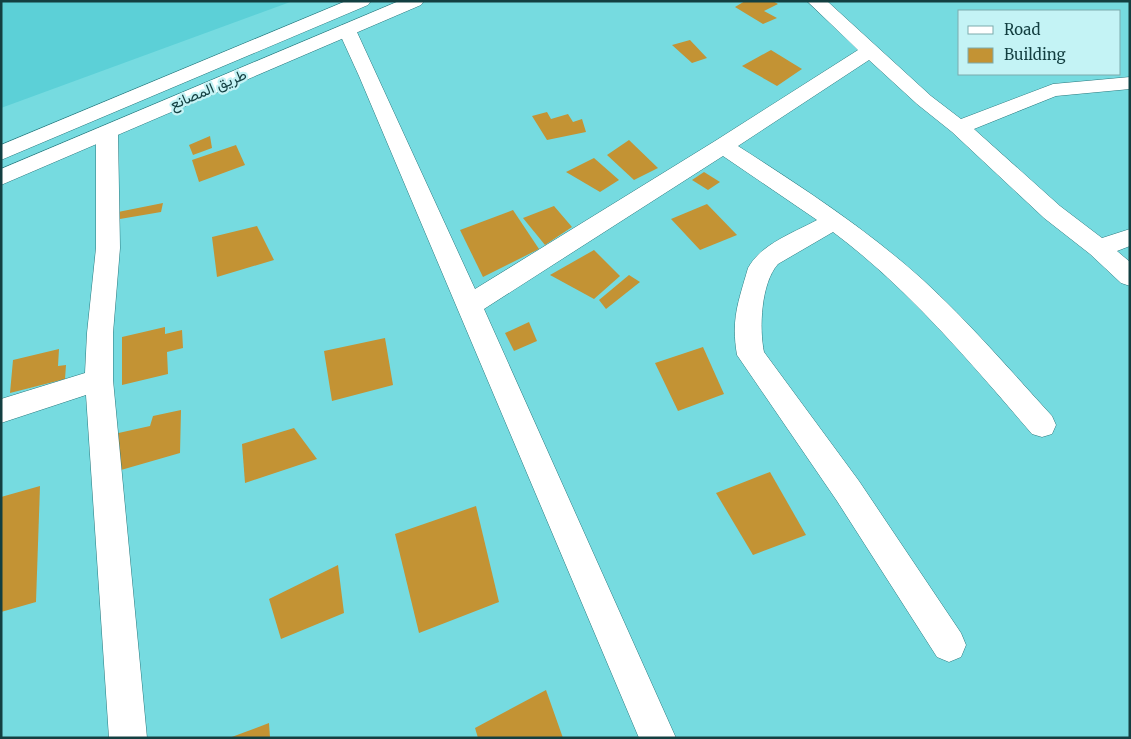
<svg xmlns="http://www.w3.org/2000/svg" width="1131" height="739" viewBox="0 0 1131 739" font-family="Merriweather,Vazirmatn,serif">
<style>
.built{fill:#5cd0d7}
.building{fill:#c39334}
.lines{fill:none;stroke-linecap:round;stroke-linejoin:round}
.street-casing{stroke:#2a797e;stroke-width:1}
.primary-casing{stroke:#2a797e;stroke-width:1}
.street{fill:#fff;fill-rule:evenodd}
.primary{fill:#fff;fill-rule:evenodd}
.labels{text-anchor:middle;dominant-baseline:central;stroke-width:4.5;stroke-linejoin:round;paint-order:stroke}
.far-street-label{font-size:15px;fill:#133f41;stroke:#c4f3f5}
</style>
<rect width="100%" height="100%" fill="#76dbe0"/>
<!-- built -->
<path class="built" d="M1,1H293L1,108Z"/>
<!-- building -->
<g class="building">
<path d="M745,1H773L778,4L764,11L777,18L763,24L735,7Z"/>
<path d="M690,40L707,58L692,63L672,45Z"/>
<path d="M771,50L802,69L777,86L742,66Z"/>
<path d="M547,112L551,119L568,114L573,122L582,119L586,132L547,140L532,116Z"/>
<path d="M210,136L212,148L193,155L189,145Z"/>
<path d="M629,140L658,168L634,180L607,155Z"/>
<path d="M236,145L245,165L199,182L192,160Z"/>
<path d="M594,158L619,180L600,192L566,172Z"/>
<path d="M704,172L720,182L708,190L692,180Z"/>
<path d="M163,203L161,212L114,220L113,213Z"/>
<path d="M707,204L737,235L700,250L671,219Z"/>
<path d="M554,206L572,227L545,245L523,218Z"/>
<path d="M513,210L539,249L483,277L460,230Z"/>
<path d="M257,226L274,260L217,277L212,237Z"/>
<path d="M594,250L620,276L594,299L550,275Z"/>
<path d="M629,275L640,282L606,309L599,300Z"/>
<path d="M529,322L537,341L514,351L505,333Z"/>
<path d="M165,327V334L182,330L183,348L167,352L168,374L122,385V337Z"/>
<path d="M385,338L393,385L332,401L324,351Z"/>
<path d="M703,347L724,394L678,411L655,363Z"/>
<path d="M59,349L58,366L66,365L65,379L10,393L13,360Z"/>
<path d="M181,410L180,453L121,470L114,434L150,426L153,416Z"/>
<path d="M294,428L317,459L245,483L242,444Z"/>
<path d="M770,472L806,535L753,555L716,493Z"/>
<path d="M40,486L36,602L1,612V497Z"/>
<path d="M476,506L499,602L419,633L395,534Z"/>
<path d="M338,565L344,613L281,639L269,599Z"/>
<path d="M546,690L563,738H478L475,728Z"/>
<path d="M269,723L270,738H229Z"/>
</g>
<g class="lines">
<!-- street casing -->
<g class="street-casing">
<g id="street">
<path d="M807,1H827L931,96L961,119L1053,84L1130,77V89L1056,96L974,129L1060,206L1102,238L1130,229V246L1117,251L1130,262V286L1121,283L1090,254L1044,218L952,132L917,104L869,60L738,146C802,187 865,228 922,279C969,322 1010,370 1052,416L1056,425L1052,434L1042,437L1032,434C970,362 909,289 833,232L778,264C761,283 759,328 764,352L859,481L961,633L966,645L961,657L949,662L937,657L837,501L737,355C731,319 738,303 748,268C761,244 793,233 817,220L723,156L484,309L676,738H639L359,76L338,30L340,26L347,24L354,26L356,30L475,289L715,141L858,50Z"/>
<path d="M107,127L115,129L118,134L120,248L113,333V380L147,738H109L86,395L1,423V399L85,373L87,333L96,248V134L99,129Z"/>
</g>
</g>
<!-- primary casing -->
<g class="primary-casing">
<g id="primary">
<path d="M346,1H371L368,5L1,160V145Z"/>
<path d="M399,1H424L421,5L1,185V169Z"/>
</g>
</g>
<!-- street -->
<use href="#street" class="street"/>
<!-- primary -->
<use href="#primary" class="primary"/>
</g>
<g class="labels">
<!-- far-street labels -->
<g class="far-street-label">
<text transform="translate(208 89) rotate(-23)">طريق المصانع</text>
</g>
</g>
<!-- border -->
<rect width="1131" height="739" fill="none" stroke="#133f41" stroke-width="5"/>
<!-- legend -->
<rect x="958" y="10" width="162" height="65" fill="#c4f3f5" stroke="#7dabad"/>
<rect x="968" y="26" width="25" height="8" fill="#ffffff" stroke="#7dabad"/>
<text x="1004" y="35" font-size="15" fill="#133f41">Road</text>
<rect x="968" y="48" width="25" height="15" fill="#c39334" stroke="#7dabad"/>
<text x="1004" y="60" font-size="15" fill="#133f41">Building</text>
</svg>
